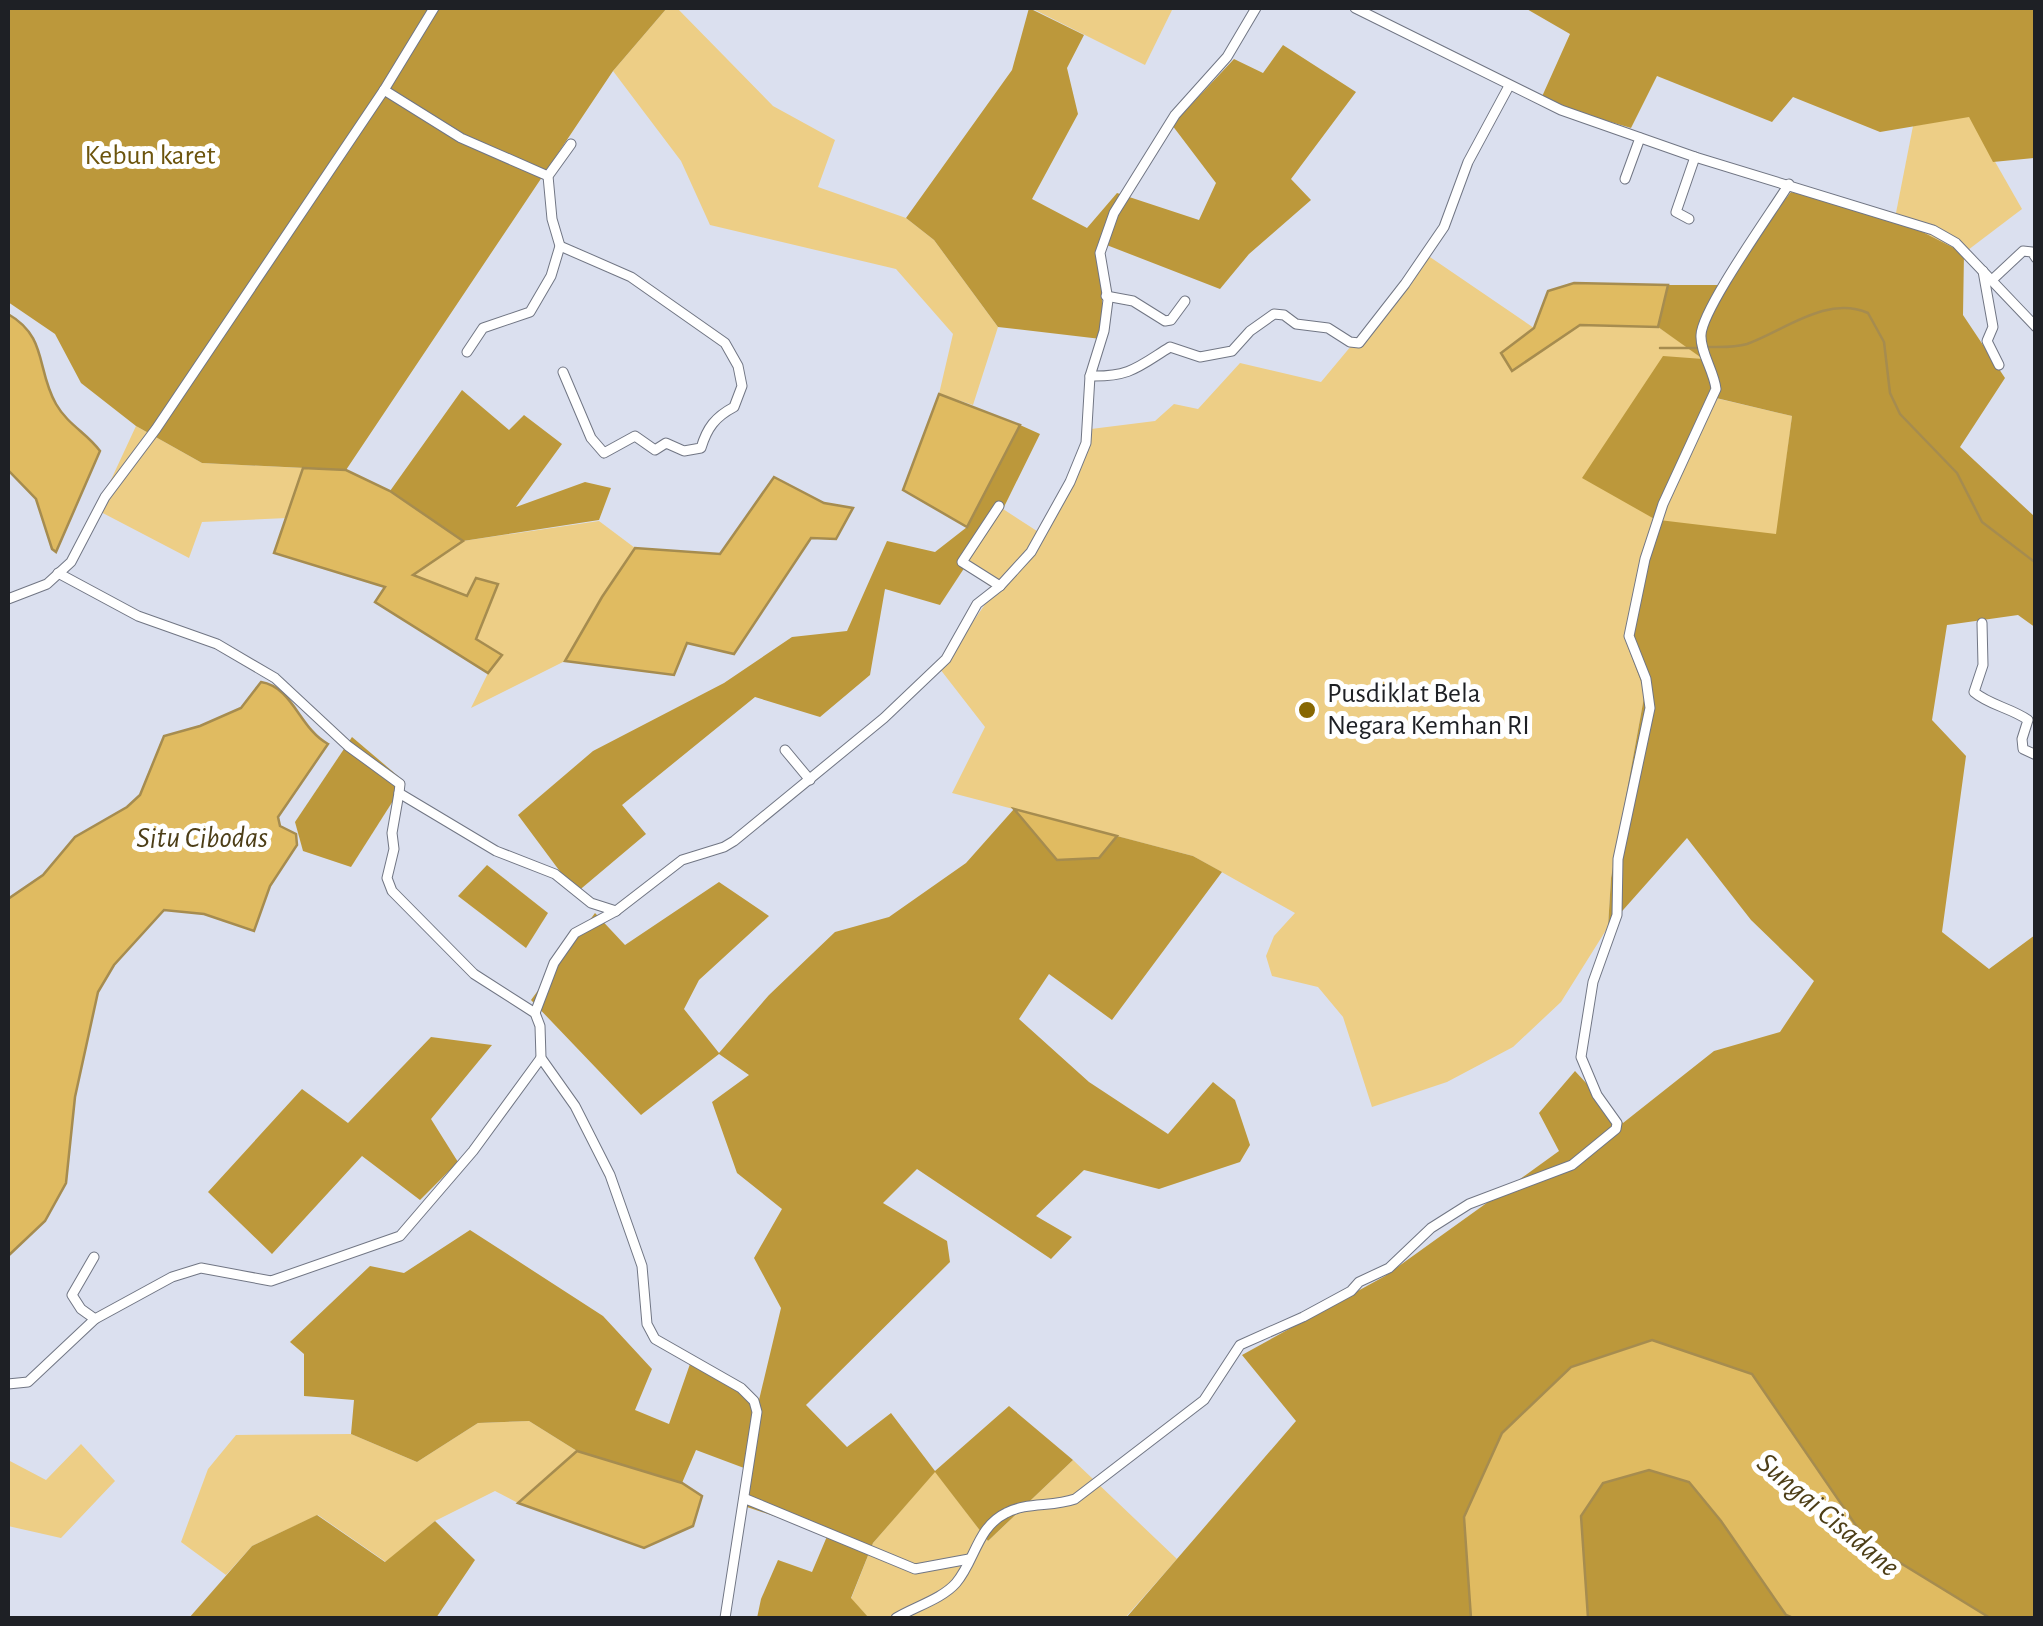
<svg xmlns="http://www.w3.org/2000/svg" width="2043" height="1626" viewBox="0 0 2043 1626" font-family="'Alegreya Sans',sans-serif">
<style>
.green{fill:#edce86}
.forest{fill:#bc983b;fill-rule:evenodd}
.water{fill:#e0bb61;stroke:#a68c4f;stroke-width:2.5}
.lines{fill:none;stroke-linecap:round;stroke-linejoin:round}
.stream{stroke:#a68c4f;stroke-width:2.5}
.minor-casing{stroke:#717684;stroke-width:11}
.minor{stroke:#fff;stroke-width:9}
.poi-dot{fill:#876702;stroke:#fff;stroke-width:4}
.labels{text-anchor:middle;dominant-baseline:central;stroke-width:10;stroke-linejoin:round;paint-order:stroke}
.park-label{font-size:28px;fill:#6c540d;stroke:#fff}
.poi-label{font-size:28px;fill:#1e2025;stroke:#fff;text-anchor:start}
.water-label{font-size:30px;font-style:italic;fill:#4d3e17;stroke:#fff}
</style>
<rect width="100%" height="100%" fill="#dbe0ef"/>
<!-- green -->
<g class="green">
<path d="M667,8H677L773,106L835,140L818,187L906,218L934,240L998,327L973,405L939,394L953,334L896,269L710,225L681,161L613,71Z"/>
<path d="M1031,8H1173L1145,65Z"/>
<path d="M1969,116L2022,209L1964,253L1895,218L1913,126Z"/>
<path d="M1427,255L1534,328L1502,353L1580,325L1658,327L1706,359L1711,397L1792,416L1777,535L1659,521L1645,692L1611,878L1608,927L1561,1002L1513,1047L1447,1082L1372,1107L1343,1017L1318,987L1272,976L1266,956L1274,936L1295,913L1193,856L952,793L985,727L940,669L995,590L963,566L1003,509L1040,533L1091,429L1155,421L1174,404L1198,409L1240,363L1321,382Z"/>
<path d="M136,426L202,463L303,468L287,518L202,522L189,558L97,510Z"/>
<path d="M599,521L635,548L565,661L471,708L488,673L502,656L476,640L468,596L412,575L463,541Z"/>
<path d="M529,1421L577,1451L518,1503L495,1491L435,1521L386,1562L318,1515L252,1546L226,1575L181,1542L208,1469L236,1435L351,1434L417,1462L478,1423Z"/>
<path d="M81,1444L115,1481L61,1538L8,1526V1460L46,1480Z"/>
<path d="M1073,1460L1177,1559L1125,1618H869L851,1599L873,1543L935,1471L988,1541Z"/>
</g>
<!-- forest -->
<g class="forest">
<path d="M8,8H667L613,71L346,470L202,463L136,426L81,383L55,334L8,302Z"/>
<path d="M1029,8L1084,35L1067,68L1078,114L1032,199L1087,228L1117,193L1199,220L1216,183L1172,125L1234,59L1263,73L1283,45L1356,92L1291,179L1311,200L1249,254L1220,289L1104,244L1101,339L998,327L934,240L906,218L1012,70Z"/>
<path d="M1525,8H2035V158L1993,162L1969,117L1880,132L1793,97L1772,122L1657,76L1631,128L1540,101L1570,34Z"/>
<path d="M1791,192L1895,218L1964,253L1963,315L2005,378L1960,447L2035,517L2036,628L2018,615L1947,625L1932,720L1966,756L1942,932L1989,969L2035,935V1618H1990L1868,1543L1752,1374L1464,1517L1471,1618H1126L1296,1421L1242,1355L1385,1276L1559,1151L1539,1113L1575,1071L1623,1123L1714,1051L1780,1032L1814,981L1751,920L1687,838L1608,927L1611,878L1645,692L1626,642L1658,521L1582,478L1663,356L1703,359L1658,327L1668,285H1718ZM1712,397L1792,416L1776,534L1659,520Z"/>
<path d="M462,390L509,430L524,415L562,444L516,507L585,482L611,488L599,520L463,541L390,491Z"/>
<path d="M1020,425L1040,434L1003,509L940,605L885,589L870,675L820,717L755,697L622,805L646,834L576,893L518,815L593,751L724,683L792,637L847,631L887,541L935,552L967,527Z"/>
<path d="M352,737L405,782L351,867L303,851L295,822Z"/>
<path d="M1014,809L1057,860L1099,858L1117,836L1193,856L1222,872L1112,1020L1049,974L1019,1019L1089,1082L1168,1134L1213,1082L1235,1100L1250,1145L1240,1162L1159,1189L1084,1170L1036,1216L1072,1237L1051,1259L917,1169L883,1203L947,1241L950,1262L806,1405L847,1447L891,1413L935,1471L1009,1406L1073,1460L988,1541L935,1472L873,1543L851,1598L869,1618H757L761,1599L778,1560L812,1572L828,1534L744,1506V1468L696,1450L682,1483L577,1451L529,1421L478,1423L417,1462L351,1434L354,1400L304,1396V1354L290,1342L370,1266L404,1273L470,1230L603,1316L652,1369L635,1410L669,1424L690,1364L759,1400L781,1308L754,1258L782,1209L737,1173L712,1102L749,1075L719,1054L641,1115L531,1000L595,913L625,945L719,882L769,916L699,980L684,1009L719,1053L769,995L835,932L889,917L966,863Z"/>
<path d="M487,865L548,913L526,948L458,896Z"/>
<path d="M431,1037L492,1045L431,1119L458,1162L420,1200L362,1156L272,1254L208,1192L302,1089L348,1123Z"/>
<path d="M1649,1470L1689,1482L1721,1521L1786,1614L1793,1618H1588L1581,1516L1603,1483Z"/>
<path d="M317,1515L385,1562L435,1521L475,1560L436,1618H189L252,1546Z"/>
</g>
<!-- water -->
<g class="water">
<path d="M1574,283L1668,285L1658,327L1580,325L1512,371L1501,353L1534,328L1548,291Z"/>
<path d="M8,314C48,337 36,369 56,404C68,425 87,433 100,451L56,552L52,549L36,499L8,470Z"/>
<path d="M939,394L1020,425L967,527L903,490Z"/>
<path d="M303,468L346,470L390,491L463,541L413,575L467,596L476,578L498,584L476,639L502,655L488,673L375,602L385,587L274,553Z"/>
<path d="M774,477L824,503L853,508L836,539L811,538L734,654L687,643L674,675L565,661L602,597L635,548L720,554Z"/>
<path d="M261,682C293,687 299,728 328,744L278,817L280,826L296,834L297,845L270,886L254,931L204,914L164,910L114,965L98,992L75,1097L66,1183L45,1221L8,1256V899L43,875L75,837L127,807L140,795L164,736L200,726L241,708Z"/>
<path d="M1014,809L1117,836L1099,858L1057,860Z"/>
<path d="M1652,1340L1752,1374L1868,1543L1990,1618H1793L1786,1615L1721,1521L1689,1482L1649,1470L1603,1483L1581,1516L1588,1618H1471L1464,1517L1502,1433L1571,1367Z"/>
<path d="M577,1451L682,1483L702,1496L693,1526L644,1548L518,1503Z"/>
</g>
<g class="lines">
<!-- stream -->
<g class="stream">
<path d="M1707,347C1720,347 1734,348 1747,344C1784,331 1826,295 1868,313L1884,342L1890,393L1900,414L1957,473L1982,522L2036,563"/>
<path d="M1660,348H1699"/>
</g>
<!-- minor casing -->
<g class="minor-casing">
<g id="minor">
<path d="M1355,8L1561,110L1695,157L1933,230L1956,243L2036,327"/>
<path d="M384,90L461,138L548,176"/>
<path d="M1625,179L1640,138"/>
<path d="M1689,219L1676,212L1695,157"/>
<path d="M560,246L631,277L725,343L738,366L742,386L734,407C715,417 707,428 701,448L684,451L666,443L655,450L635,436L604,453L591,438L563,372"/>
<path d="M1983,271L1993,327L1987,341L1999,365"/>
<path d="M1992,280L2023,251L2032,252L2036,258"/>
<path d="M1106,296L1133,301L1165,321L1171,320L1185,301"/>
<path d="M467,352L483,328L530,312L551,276L560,246L552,219L548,176L571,144"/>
<path d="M1090,376C1130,377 1138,367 1170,347L1200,357L1232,351L1250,331L1274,314L1284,315L1296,324L1328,328L1350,342L1359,343L1405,284L1444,227L1468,162L1509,86"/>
<path d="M999,506L962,562L1000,586"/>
<path d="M58,573L138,616L217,644L275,678L348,746L400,784L399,793L496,851L555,874L591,903L616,911"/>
<path d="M8,599L47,584L71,562L105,497L156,429L384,90L434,8"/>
<path d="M1982,623L1983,665L1974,692C1989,705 2011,708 2028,720L2022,739L2023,749L2036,755"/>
<path d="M785,750L810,780"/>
<path d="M399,793L392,833L394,849L387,878L392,891L474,974L535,1013L540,1026L541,1058L575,1106L610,1175L642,1266L647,1324L655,1339L741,1388L754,1401L757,1412L725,1618"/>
<path d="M535,1013L554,963L575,933L616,911L682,860L724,847L734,841L884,718L946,659L977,604L1000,586L1031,552L1070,482L1086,443L1090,376L1104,331L1108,300L1100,253L1114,213L1175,115L1227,57L1256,8"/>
<path d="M94,1257L72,1295L81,1309L95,1319"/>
<path d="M8,1384L28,1382L95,1319L172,1277L201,1268L271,1281L400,1236L473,1151L541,1058"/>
<path d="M746,1499L915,1569L969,1559"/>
<path d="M896,1618C914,1607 942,1599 956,1583C975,1561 977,1527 1006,1513C1026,1502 1053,1507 1075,1499L1204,1400L1240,1345L1303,1317L1351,1291L1359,1282L1389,1268L1431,1228L1469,1204L1572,1165L1616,1129L1617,1123L1597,1095L1581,1057L1593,982L1617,915L1618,859L1650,708L1646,679L1629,636L1645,559L1663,504L1716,389C1714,371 1700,352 1701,335C1702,309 1771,213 1789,184"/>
</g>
</g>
<!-- minor -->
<use href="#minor" class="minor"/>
</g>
<!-- markers -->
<circle class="poi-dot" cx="1307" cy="710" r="10"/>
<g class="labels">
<!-- park labels -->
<g class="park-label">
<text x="150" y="156">Kebun karet</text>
</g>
<!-- poi labels -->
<g class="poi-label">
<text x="1327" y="694">Pusdiklat Bela<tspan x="1327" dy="32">Negara Kemhan RI</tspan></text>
</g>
<!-- water labels -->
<g class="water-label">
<text x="202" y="838">Situ Cibodas</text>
<text transform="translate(1828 1515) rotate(40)">Sungai Cisadane</text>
</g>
</g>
<!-- border -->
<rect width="2043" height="1626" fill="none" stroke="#1e2025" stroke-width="20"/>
</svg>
